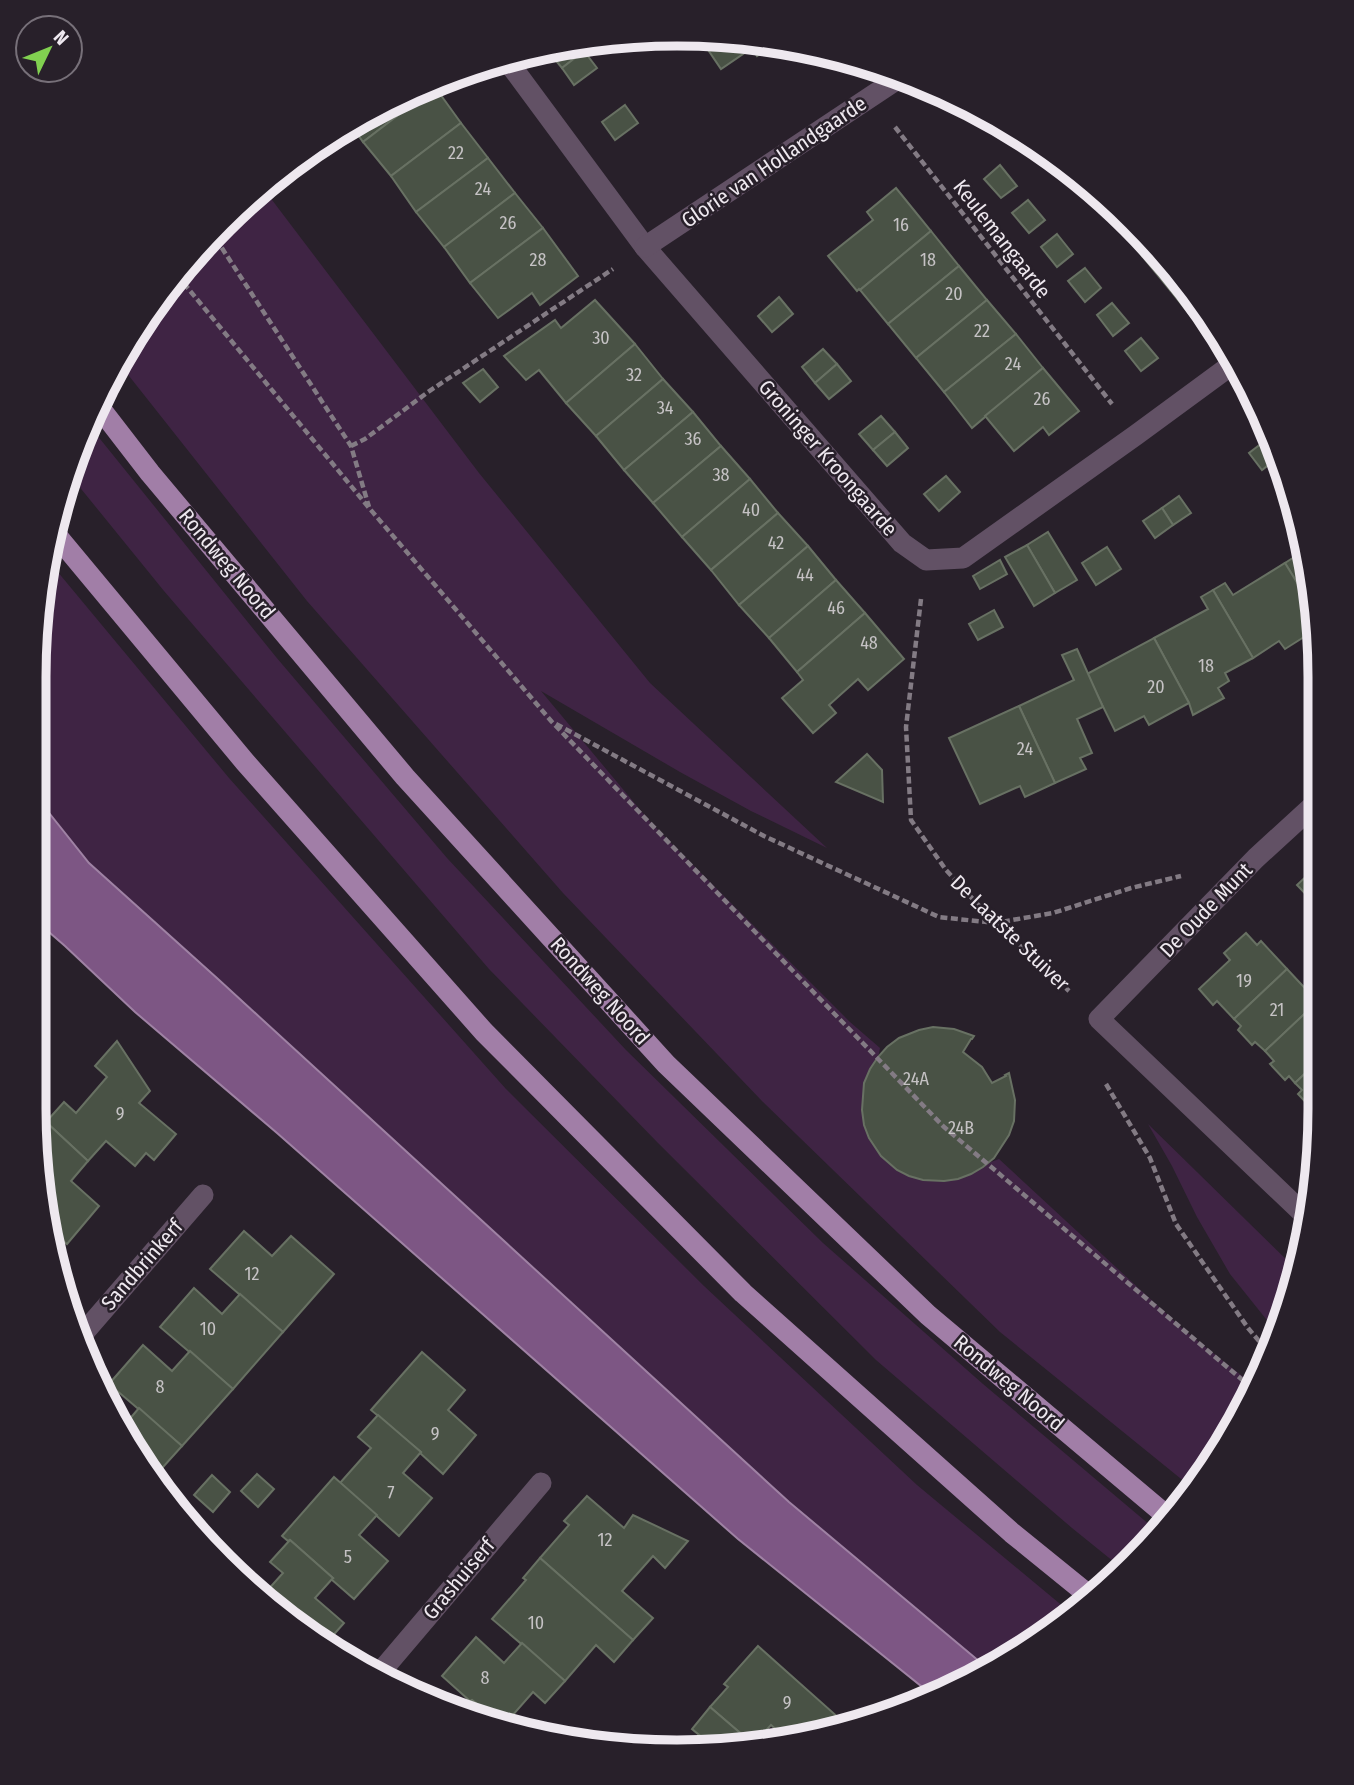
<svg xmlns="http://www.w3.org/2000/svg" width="1354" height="1785" viewBox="0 0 1354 1785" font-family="'Fira Sans Condensed',sans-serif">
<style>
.green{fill:#3f2444}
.water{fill:#7d5684;stroke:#9f82a4;stroke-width:2}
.building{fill:#495245;stroke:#687163;stroke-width:2}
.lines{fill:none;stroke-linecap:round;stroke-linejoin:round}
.path{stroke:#837b84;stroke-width:4.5;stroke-dasharray:7 3.5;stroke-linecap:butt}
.minor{stroke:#625165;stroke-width:21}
.primary{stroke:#a17ea7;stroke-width:21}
.labels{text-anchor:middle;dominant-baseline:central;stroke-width:5;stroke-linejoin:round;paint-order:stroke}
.number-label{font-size:18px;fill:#c5c2c4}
.street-label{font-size:21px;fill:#eee8ef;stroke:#28202a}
.rim{fill:none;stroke:#eee8ef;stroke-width:9}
</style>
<rect width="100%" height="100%" fill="#28202a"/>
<!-- green -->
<g class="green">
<path d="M266,192L479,473L650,683L827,848L751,811L680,772L541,691L652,824L850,1022L880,1048L874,1079L978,1167L999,1159L1185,1331L1255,1386L1234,1430L1191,1487L1000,1332L762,1101L563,893L307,601L118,362L166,285Z"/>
<path d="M88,424L276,657L447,858L626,1050L823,1243L983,1384L1157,1531L1132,1563L1124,1570L1072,1528L876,1360L658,1143L489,969L164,591L69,474Z"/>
<path d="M47,559L229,778L506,1089L704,1286L917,1485L1071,1613L1035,1643L986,1667L789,1502L218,979L89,863L34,794L35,635Z"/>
<path d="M1148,1124L1297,1270L1286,1315L1278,1334L1230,1274L1197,1217L1172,1166Z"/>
</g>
<!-- water -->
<path class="water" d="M34,794L89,863L218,979L789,1502L986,1667L931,1694L738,1539L277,1133L135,1012L65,946L34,919Z"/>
<!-- building -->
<g class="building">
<path d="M698,35L776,43L757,56L752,48L721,69Z"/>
<path d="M578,43L584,51L562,68L548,51L556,45Z"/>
<path d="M584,51L597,68L574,85L562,68Z"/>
<path d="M430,82L435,87L363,142L351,125Z"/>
<path d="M435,87L461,123L391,176L363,142Z"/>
<path d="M625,105L638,123L615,140L602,122Z"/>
<path d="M461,123L488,158L416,212L391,176Z"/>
<path d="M488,158L515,193L444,247L416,212Z"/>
<path d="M1000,165L1017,186L1001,198L984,179Z"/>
<path d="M1088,186L1123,214L1114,222L1086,187Z"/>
<path d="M896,188L931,231L860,290L859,289L857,291L828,256L873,220L867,212Z"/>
<path d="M515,193L543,228L470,283L444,247Z"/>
<path d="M1028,200L1045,220L1029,233L1012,213Z"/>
<path d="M1123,214L1132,222L1153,247L1142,256L1114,222Z"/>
<path d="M543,228L578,276L540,305L532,293L498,318L470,283Z"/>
<path d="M931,231L959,266L888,324L860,290Z"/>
<path d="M1057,234L1073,254L1057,267L1041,247Z"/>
<path d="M1153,247L1181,281L1170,290L1142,256Z"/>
<path d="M959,266L987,300L916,358L888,324Z"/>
<path d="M1085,268L1101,288L1085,302L1068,281Z"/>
<path d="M1181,281L1210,316L1198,325L1170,290Z"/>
<path d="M779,297L793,314L772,332L758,316Z"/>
<path d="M595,300L635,344L566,403L539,370L526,380L504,356L555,320L561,328Z"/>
<path d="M987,300L1016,334L944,392L916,358Z"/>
<path d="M1112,303L1129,323L1113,336L1097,315Z"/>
<path d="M1016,334L1043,368L972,428L944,392Z"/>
<path d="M1141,338L1158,358L1141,371L1125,351Z"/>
<path d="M635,344L663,379L596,436L566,403Z"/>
<path d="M823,349L837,364L815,383L802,367Z"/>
<path d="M837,364L851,381L829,399L815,383Z"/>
<path d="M1043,368L1079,411L1049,435L1043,427L1014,451L985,416Z"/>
<path d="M483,369L498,387L480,402L463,383Z"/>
<path d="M663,379L693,412L624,470L596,436Z"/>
<path d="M693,412L721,446L653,503L624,470Z"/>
<path d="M881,416L895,432L873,450L859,434Z"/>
<path d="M895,432L908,448L887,466L873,450Z"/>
<path d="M1270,437L1280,456L1262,470L1249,453Z"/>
<path d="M721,446L750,479L682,537L653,503Z"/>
<path d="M946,476L960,492L939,511L924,494Z"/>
<path d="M750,479L778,513L711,570L682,537Z"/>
<path d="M1179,496L1191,513L1173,525L1162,508Z"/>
<path d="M1162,508L1173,525L1155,538L1143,521Z"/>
<path d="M778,513L808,546L739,605L711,570Z"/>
<path d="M1048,532L1077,580L1055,593L1027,545Z"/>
<path d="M1027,545L1055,593L1034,606L1005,557Z"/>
<path d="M808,546L836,580L769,638L739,605Z"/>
<path d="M1107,547L1121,569L1096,585L1082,563Z"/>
<path d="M1305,550L1315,593V612L1285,563Z"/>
<path d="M1000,560L1007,574L980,589L973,576Z"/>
<path d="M1285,563L1315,612V630L1285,649L1279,641L1253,658L1213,590L1225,583L1233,595Z"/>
<path d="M836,580L865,613L797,672L769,638Z"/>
<path d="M1213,590L1253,658L1225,673L1229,681L1218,688L1224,698L1193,715L1189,703L1154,638L1208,609L1201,597Z"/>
<path d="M994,610L1003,627L978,640L969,624Z"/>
<path d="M865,613L904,659L868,690L858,679L829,705L836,713L813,733L782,698L803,680L797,672Z"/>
<path d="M1154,638L1189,703L1149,725L1144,716L1115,731L1087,674Z"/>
<path d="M1077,649L1103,707L1077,719L1092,753L1080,758L1086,769L1055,783L1019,706L1074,680L1062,655Z"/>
<path d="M1019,706L1055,783L1025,797L1020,786L980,804L949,738Z"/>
<path d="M867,754L882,770L883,802L836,782Z"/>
<path d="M1315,868V904L1297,885Z"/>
<path d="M1246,933L1257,945L1261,941L1287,969L1234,1019L1217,1001L1213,1005L1199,989L1230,960L1224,953Z"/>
<path d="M1287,969L1315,999V1004L1265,1051L1255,1042L1252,1045L1238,1030L1241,1026L1234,1019Z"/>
<path d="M1315,1004V1064L1295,1083L1289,1076L1285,1080L1270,1064L1274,1061L1265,1051Z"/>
<path d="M933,1027L954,1029L974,1036L972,1039H971L963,1052L982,1067L992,1083L1006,1076L1005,1075L1009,1073L1015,1100L1014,1121L1009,1135L994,1158L983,1167L971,1174L958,1179L944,1181L923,1180L909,1176L897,1170L881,1156L869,1138L864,1125L862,1110L864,1083L870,1069L878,1057L887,1047L899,1038L919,1030Z"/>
<path d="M117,1041L150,1091L139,1103L176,1134L154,1160L146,1153L135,1166L106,1141L88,1161L46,1122L64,1102L76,1113L107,1077L95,1066Z"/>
<path d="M1315,1064V1107L1312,1109L1298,1094L1302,1090L1295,1083Z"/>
<path d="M46,1122L88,1161L71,1181L99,1206L67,1244L49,1230L37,1133Z"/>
<path d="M244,1231L272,1256L291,1236L334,1274L283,1332L210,1269Z"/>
<path d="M194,1288L222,1314L240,1294L283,1332L233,1389L160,1327Z"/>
<path d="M143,1345L172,1371L190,1351L233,1389L182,1446L109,1384Z"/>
<path d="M422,1352L465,1390L448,1410L476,1435L443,1474L420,1453L421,1452L371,1410Z"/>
<path d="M139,1408L182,1446L155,1476L120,1430L117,1424L122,1428Z"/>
<path d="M378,1415L421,1452L403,1473L432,1498L399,1536L340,1483L371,1448L358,1437Z"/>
<path d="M257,1474L274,1489L258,1507L241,1491Z"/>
<path d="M212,1475L230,1492L213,1512L194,1495Z"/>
<path d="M334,1477L377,1515L359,1535L388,1561L354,1599L331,1579L333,1578L290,1540L288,1541L282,1536Z"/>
<path d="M587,1496L624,1528L633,1515L688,1541L665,1568L653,1556L622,1591L653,1618L633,1640L540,1558L569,1525L564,1521Z"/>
<path d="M290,1540L333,1578L315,1598L344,1623L329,1640L264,1594L283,1573L270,1562Z"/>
<path d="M540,1558L633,1640L614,1662L596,1645L565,1681L492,1619L526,1580L523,1578Z"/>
<path d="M476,1637L504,1663L522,1643L565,1681L545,1703L533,1692L505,1724L495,1720L472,1700L470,1701L442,1676Z"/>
<path d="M758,1646L840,1719L833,1728L784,1737L771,1725L753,1744L710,1707L728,1687L724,1684Z"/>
<path d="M472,1700L495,1720L463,1709Z"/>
<path d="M710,1707L753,1744L719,1750L696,1749L704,1739L692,1729Z"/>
</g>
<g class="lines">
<!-- path -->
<g class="path">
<path d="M895,127L1112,404"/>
<path d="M216,239L351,446L369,507"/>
<path d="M177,275L370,509L552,722L944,1127L1253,1389"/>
<path d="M351,446L365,439L428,392L613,269"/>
<path d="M921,599L906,727L911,820L946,870L995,923L1069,991"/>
<path d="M556,724L764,836L939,917L995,923L1053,913L1131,888L1181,876"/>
<path d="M1106,1084L1150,1158L1176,1224L1248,1328L1269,1353"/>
</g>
<!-- minor -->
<g class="minor">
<path d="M506,59L645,247L902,543L926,560L963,558L1136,435L1234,363"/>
<path d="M645,247L902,76"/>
<path d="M1309,1219L1099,1019L1256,858L1315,804"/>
<path d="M81,1336L203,1195"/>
<path d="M378,1675L541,1483"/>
</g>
<!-- primary -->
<g class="primary">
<path d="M96,403L150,473L405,777L666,1064L928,1315L1168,1517"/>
<path d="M52,530L245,762L484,1032L743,1293L1012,1533L1091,1597"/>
</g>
</g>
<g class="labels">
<!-- number labels -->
<g class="number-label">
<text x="456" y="153">22</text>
<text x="483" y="189">24</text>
<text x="508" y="223">26</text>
<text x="901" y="225">16</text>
<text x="538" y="260">28</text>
<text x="928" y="260">18</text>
<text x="954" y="294">20</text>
<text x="982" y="331">22</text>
<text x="601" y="338">30</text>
<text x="1013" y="364">24</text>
<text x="634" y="375">32</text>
<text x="1042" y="399">26</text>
<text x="665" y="408">34</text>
<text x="693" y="439">36</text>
<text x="721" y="475">38</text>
<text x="751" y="510">40</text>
<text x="776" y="543">42</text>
<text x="805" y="575">44</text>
<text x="836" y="608">46</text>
<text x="869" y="643">48</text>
<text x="1206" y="666">18</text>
<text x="1156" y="687">20</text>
<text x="1025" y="749">24</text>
<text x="1244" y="981">19</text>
<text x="1277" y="1010">21</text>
<text x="916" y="1079">24A</text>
<text x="120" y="1114">9</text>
<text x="961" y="1128">24B</text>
<text x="252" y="1274">12</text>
<text x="208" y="1329">10</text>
<text x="160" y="1387">8</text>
<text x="435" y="1434">9</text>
<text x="391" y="1493">7</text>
<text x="605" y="1540">12</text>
<text x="348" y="1557">5</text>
<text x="536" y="1623">10</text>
<text x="485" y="1678">8</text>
<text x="787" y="1703">9</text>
</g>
<!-- street labels -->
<g class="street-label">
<text transform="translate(774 162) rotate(-34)">Glorie van Hollandgaarde</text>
<text transform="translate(1002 239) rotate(52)">Keulemangaarde</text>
<text transform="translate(828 458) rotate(49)">Groninger Kroongaarde</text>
<text transform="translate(227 564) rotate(50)">Rondweg Noord</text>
<text transform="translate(1206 910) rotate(-46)">De Oude Munt</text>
<text transform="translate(1010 933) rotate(44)">De Laatste Stuiver</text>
<text transform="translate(600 991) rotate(48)">Rondweg Noord</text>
<text transform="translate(142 1265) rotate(-49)">Sandbrinkerf</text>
<text transform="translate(1009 1383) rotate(40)">Rondweg Noord</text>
<text transform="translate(459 1579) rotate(-50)">Grashuiserf</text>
</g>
</g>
<!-- crop -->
<path d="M0 0H1354V1785H0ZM677 46H677A631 631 0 0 1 1308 677V1109A631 631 0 0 1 677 1740H677A631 631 0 0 1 46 1109V677A631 631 0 0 1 677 46Z" fill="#28202a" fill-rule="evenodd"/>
<path class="rim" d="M677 46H677A631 631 0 0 1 1308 677V1109A631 631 0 0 1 677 1740H677A631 631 0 0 1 46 1109V677A631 631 0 0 1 677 46Z"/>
<!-- north arrow -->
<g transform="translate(49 49) rotate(47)"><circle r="33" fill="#28202a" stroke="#777079" stroke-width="2"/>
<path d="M0-5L12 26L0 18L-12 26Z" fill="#81d050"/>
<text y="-10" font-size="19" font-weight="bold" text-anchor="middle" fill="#eee8ef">N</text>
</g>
</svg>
